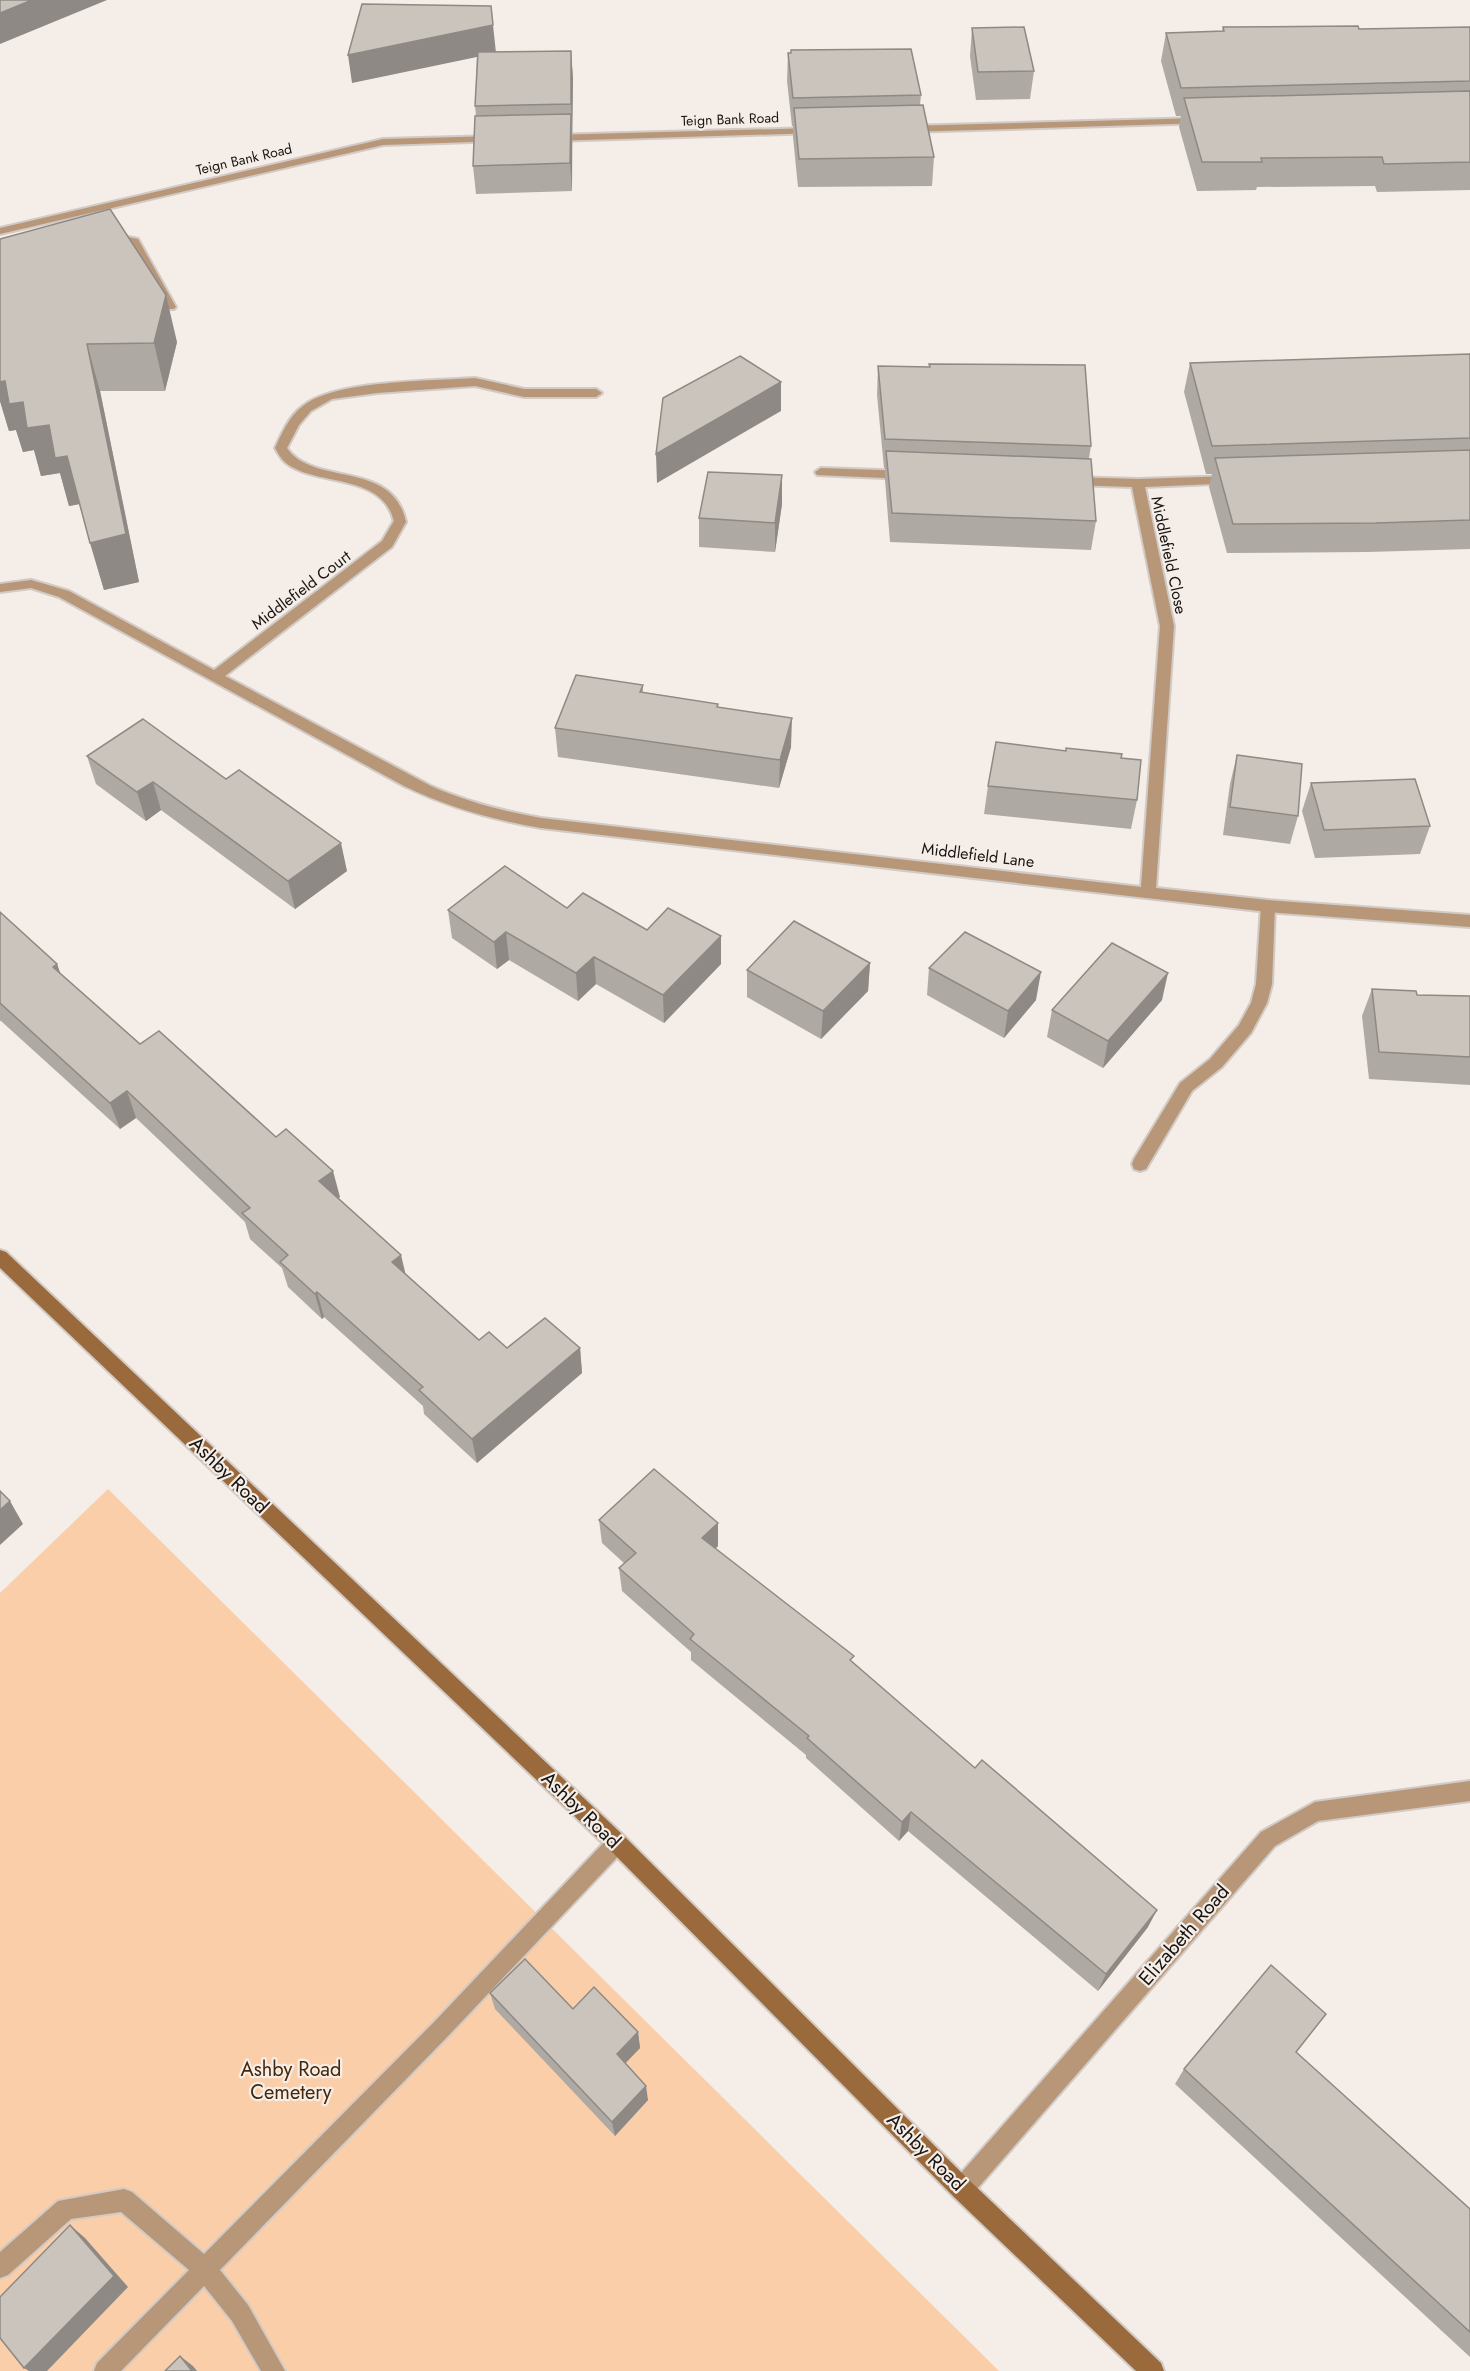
<svg xmlns="http://www.w3.org/2000/svg" width="1470" height="2371" viewBox="0 0 1470 2371" font-family="Jost,sans-serif">
<style>
.green{fill:#facea9}
.lines{fill:none;stroke-linecap:round;stroke-linejoin:round}
.service-casing{stroke:#d1cac5;stroke-width:4}
.minor-casing{stroke:#d1cac5;stroke-width:4}
.secondary-casing{stroke:#d1cac5;stroke-width:4}
.service{fill:#b89678;fill-rule:evenodd}
.minor{fill:#b89678;fill-rule:evenodd}
.secondary{fill:#9b6a3c;fill-rule:evenodd}
.wall{fill:#afa9a3}
.shaded-wall{fill:#8e8984}
.building{fill:#cbc4bd;stroke:#8e8984;stroke-width:1.5}
.labels{text-anchor:middle;dominant-baseline:central;stroke-width:4.5;stroke-linejoin:round;paint-order:stroke}
.far-street-label{font-size:14px;fill:#171412;stroke:#f5ede7}
.street-label{font-size:16px;fill:#171412;stroke:#f5ede7}
.near-street-label{font-size:20px;fill:#171412;stroke:#f5ede7}
.near-park-label{font-size:20px;fill:#462707;stroke:#f5ede7}
</style>
<rect width="100%" height="100%" fill="#f5ede7"/>
<!-- green -->
<path class="green" d="M108,1489L999,2371H0V1593Z"/>
<g class="lines">
<!-- service casing -->
<g class="service-casing">
<g id="service">
<path d="M123,236L138,239L176,307L174,309H166L164,307L130,244L124,243L110,247L104,244Z"/>
<path d="M475,378L524,389H596L602,393L596,397H524L475,386L377,393L332,399L311,411L299,425L287,448C313,487 393,459 406,522L400,526L394,522C383,472 316,487 286,463C281,459 278,453 275,448C282,433 289,416 303,406C334,380 433,381 475,378Z"/>
<path d="M1268,900L1273,902L1275,906L1272,984L1267,1003L1251,1033L1222,1067L1192,1091L1146,1169L1140,1171L1134,1169L1132,1164L1134,1159L1180,1083L1210,1059L1239,1025L1251,1003L1256,984L1261,906L1263,902Z"/>
<path d="M617,1833L624,1836L627,1843L624,1850L451,2033L220,2270L248,2305L285,2371H261L232,2321L204,2286L121,2371H94L97,2363L189,2270L121,2212L71,2219L8,2275L0,2278V2252L58,2201L124,2189L132,2192L204,2254L437,2019L610,1836Z"/>
</g>
</g>
<!-- minor casing -->
<g class="minor-casing">
<g id="minor">
<path d="M1201,118L1205,119V123L906,132L901,129L906,126Z"/>
<path d="M814,128L818,129V133L552,141L547,138L552,135Z"/>
<path d="M496,136L500,137V141L383,145L0,234V228L383,139Z"/>
<path d="M821,468L907,471L913,475L907,479L817,475L815,472Z"/>
<path d="M1232,476L1236,477L1238,480L1236,483L1145,487L1174,626L1156,888L1268,900L1470,915V927L1268,912L541,828C493,820 448,807 404,786L59,597L31,588L0,592V584L31,580L69,591L214,670L382,541L395,519L400,518L406,522L392,547L225,676L431,786C467,802 503,811 541,818L1141,887L1160,626L1132,487L1071,485L1065,481L1071,477L1138,479Z"/>
<path d="M1470,1781V1801L1318,1821L1275,1846L970,2197L962,2200L954,2197L951,2189L954,2181L1261,1832L1315,1802Z"/>
</g>
</g>
<!-- secondary casing -->
<g class="secondary-casing">
<path id="secondary" d="M0,1250L6,1252L624,1836L970,2181L1161,2363L1164,2371H1136L954,2197L610,1850L0,1268Z"/>
</g>
<!-- service -->
<use href="#service" class="service"/>
<!-- minor -->
<use href="#minor" class="minor"/>
<!-- secondary -->
<use href="#secondary" class="secondary"/>
</g>
<!-- wall -->
<g class="wall">
<path d="M1223,27L1359,29L1470,27V190L1377,192L1375,186L1257,187L1256,190L1197,191L1179,127L1181,116H1176L1161,61L1166,33L1222,31Z"/>
<path d="M972,28L1034,71L1030,99L976,100L970,56Z"/>
<path d="M571,51L573,79L572,191L476,194L473,166L476,116L475,106L477,56L352,83L496,52Z"/>
<path d="M788,53L921,95L920,105L934,157L932,186L798,187L793,137V126H792L787,81Z"/>
<path d="M0,239L177,342L165,391H100L139,582L104,590L79,504L69,506L60,473L41,476L34,450L23,452L16,430L9,431L0,401Z"/>
<path d="M1470,354V549L1368,552L1227,553L1209,487L1212,474H1206L1184,392L1190,363Z"/>
<path d="M878,366L1091,446L1089,458L1096,521L1091,550L890,542L885,480V468H884L877,395Z"/>
<path d="M782,475V504L775,552L699,547V518Z"/>
<path d="M643,685V692L718,704V707L791,747L779,788L558,757L555,728Z"/>
<path d="M1237,755L1298,816L1290,844L1223,835L1230,784Z"/>
<path d="M87,756L226,779L347,871L295,909L161,810L146,821L96,784Z"/>
<path d="M1121,758L1137,800L1131,829L984,814L988,786Z"/>
<path d="M1311,783L1430,826L1420,854L1315,858L1302,811Z"/>
<path d="M567,908L647,930L721,964L664,1023L596,984L578,1001L509,960L497,969L452,938L448,910Z"/>
<path d="M0,912L57,964L60,973L140,1044L340,1197L338,1198L405,1274L479,1340L507,1348H580L582,1373L477,1463L424,1414L423,1406L324,1317L322,1319L288,1287L282,1268L250,1239L245,1222L136,1118L120,1129L1,1021H0Z"/>
<path d="M870,963L868,991L821,1039L747,997V970Z"/>
<path d="M929,968L1036,1000L1004,1038L927,995Z"/>
<path d="M1372,989L1417,995L1470,996V1085L1369,1079L1362,1016Z"/>
<path d="M1162,1000L1103,1068L1047,1037L1052,1010Z"/>
<path d="M599,1520L718,1523V1546L715,1549L853,1662L1148,1927L1098,1991L908,1831L899,1841L806,1758V1755L691,1660V1652L622,1591L619,1568L625,1564L602,1543Z"/>
<path d="M490,1993L638,2032L640,2048L625,2063L648,2100L615,2136L495,2009Z"/>
<path d="M1296,2052L1470,2209V2357L1175,2084L1184,2069Z"/>
</g>
<!-- shaded-wall -->
<g class="shaded-wall">
<path d="M32,0H107L0,44V13Z"/>
<path d="M493,25L496,53L352,83L348,55Z"/>
<path d="M571,51L573,79L572,132L571,104Z"/>
<path d="M571,114L572,142V191L570,163Z"/>
<path d="M166,295L177,342L165,391L154,343Z"/>
<path d="M87,344L100,391L139,582L104,590L90,543Z"/>
<path d="M0,381H5L23,402L49,425L67,456L80,504L69,506L60,473L41,476L34,450L23,452L16,430L9,431L0,401Z"/>
<path d="M781,382V411L657,483L656,454Z"/>
<path d="M782,475V504L775,552V523Z"/>
<path d="M792,718L791,747L779,788L780,760Z"/>
<path d="M153,782L161,810L146,821L137,792Z"/>
<path d="M341,843L347,871L295,909L288,881Z"/>
<path d="M506,932L509,960L497,969L494,942Z"/>
<path d="M721,936V964L664,1023L663,995Z"/>
<path d="M594,957L596,984L578,1001L576,973Z"/>
<path d="M870,963L868,991L821,1039L823,1011Z"/>
<path d="M57,964L67,992L53,967Z"/>
<path d="M1041,972L1036,1000L1004,1038L1008,1011Z"/>
<path d="M1168,973L1162,1000L1103,1068L1108,1041Z"/>
<path d="M127,1091L136,1118L120,1129L110,1103Z"/>
<path d="M333,1171L340,1197L326,1207L319,1181Z"/>
<path d="M401,1255L407,1280L392,1262Z"/>
<path d="M317,1292L324,1317L322,1319L315,1294Z"/>
<path d="M580,1348L582,1373L477,1463L472,1439Z"/>
<path d="M10,1501L23,1524L0,1545V1510Z"/>
<path d="M718,1523V1546L703,1561L702,1538Z"/>
<path d="M911,1812L908,1831L899,1841L902,1822Z"/>
<path d="M1157,1910L1148,1927L1098,1991L1106,1974Z"/>
<path d="M638,2032L640,2048L619,2070L617,2054Z"/>
<path d="M646,2086L648,2100L615,2136L612,2122Z"/>
<path d="M70,2225L85,2238L128,2287L47,2371H29L24,2368Z"/>
<path d="M180,2356L193,2366L197,2371H192Z"/>
</g>
<!-- building -->
<g class="building">
<path d="M0,0H32L0,13Z"/>
<path d="M362,4L491,6L493,25L348,55Z"/>
<path d="M1358,26L1359,29L1470,27V81L1181,88L1166,33L1224,31L1223,27Z"/>
<path d="M1024,27L1034,71L978,72L972,28Z"/>
<path d="M911,49L921,95L793,98L788,53H791V50Z"/>
<path d="M571,51V104L475,106L478,52Z"/>
<path d="M1470,91V162L1384,164L1382,157L1261,158L1262,162H1202L1184,98Z"/>
<path d="M923,105L934,157L799,159L794,108Z"/>
<path d="M571,114L570,163L473,166L475,116Z"/>
<path d="M110,209L166,295L154,343L87,344L126,534L90,543L67,456L55,458L49,425L27,428L23,402L9,404L5,381L0,382V239Z"/>
<path d="M1470,354V438L1212,446L1190,363Z"/>
<path d="M740,356L781,382L656,454L663,398Z"/>
<path d="M929,364L1085,365L1091,446L885,439L878,366L930,367Z"/>
<path d="M1470,450V520L1376,523L1233,524L1215,458Z"/>
<path d="M886,451L1091,459L1096,521L892,513Z"/>
<path d="M708,472L782,475L775,523L699,518Z"/>
<path d="M576,675L643,685L640,692L718,704L717,707L792,718L780,760L555,728Z"/>
<path d="M143,719L226,779L239,770L341,843L288,881L153,782L137,792L87,756Z"/>
<path d="M996,742L1066,751V748L1122,754L1121,758L1141,760L1137,800L988,786Z"/>
<path d="M1237,755L1302,764L1298,816L1230,807Z"/>
<path d="M1415,779L1430,826L1324,830L1311,783Z"/>
<path d="M505,866L567,908L583,893L647,930L668,908L721,936L663,995L594,957L576,973L506,932L494,942L448,910Z"/>
<path d="M0,912L57,964L53,967L140,1044L159,1031L276,1137L286,1129L333,1171L319,1181L401,1255L392,1262L479,1340L489,1332L507,1348L545,1318L580,1348L472,1439L419,1390L423,1387L317,1292L315,1294L280,1262L288,1255L242,1213L250,1208L127,1091L110,1103L0,1003Z"/>
<path d="M794,921L870,963L823,1011L747,970Z"/>
<path d="M965,932L1041,972L1008,1011L929,968Z"/>
<path d="M1112,943L1168,973L1108,1041L1052,1010Z"/>
<path d="M1372,989L1416,991L1417,995L1470,996V1057L1379,1052Z"/>
<path d="M654,1469L718,1523L702,1538L854,1656L850,1660L975,1768L982,1760L1157,1910L1106,1974L911,1812L902,1822L807,1738L809,1736L690,1639L694,1634L619,1568L636,1553L599,1520Z"/>
<path d="M0,1491L10,1501L0,1510Z"/>
<path d="M525,1959L573,2009L594,1987L638,2032L617,2054L646,2086L612,2122L490,1993Z"/>
<path d="M1271,1965L1326,2014L1296,2052L1470,2209V2332L1184,2069Z"/>
<path d="M70,2225L114,2276L24,2368L0,2338V2297Z"/>
<path d="M180,2356L192,2371H165Z"/>
</g>
<g class="labels">
<!-- far-street labels -->
<g class="far-street-label">
<text transform="translate(730 119) rotate(-2)">Teign Bank Road</text>
<text transform="translate(244 159) rotate(-13)">Teign Bank Road</text>
</g>
<!-- street labels -->
<g class="street-label">
<text transform="translate(1169 555) rotate(78)">Middlefield Close</text>
<text transform="translate(301 590) rotate(-37)">Middlefield Court</text>
<text transform="translate(978 855) rotate(7)">Middlefield Lane</text>
</g>
<!-- near-street labels -->
<g class="near-street-label">
<text transform="translate(229 1475) rotate(44)">Ashby Road</text>
<text transform="translate(581 1810) rotate(44)">Ashby Road</text>
<text transform="translate(1184 1935) rotate(-49)">Elizabeth Road</text>
<text transform="translate(926 2152) rotate(45)">Ashby Road</text>
</g>
<!-- near-park labels -->
<g class="near-park-label">
<text x="291" y="2069">Ashby Road<tspan x="291" dy="23">Cemetery</tspan></text>
</g>
</g>
</svg>
